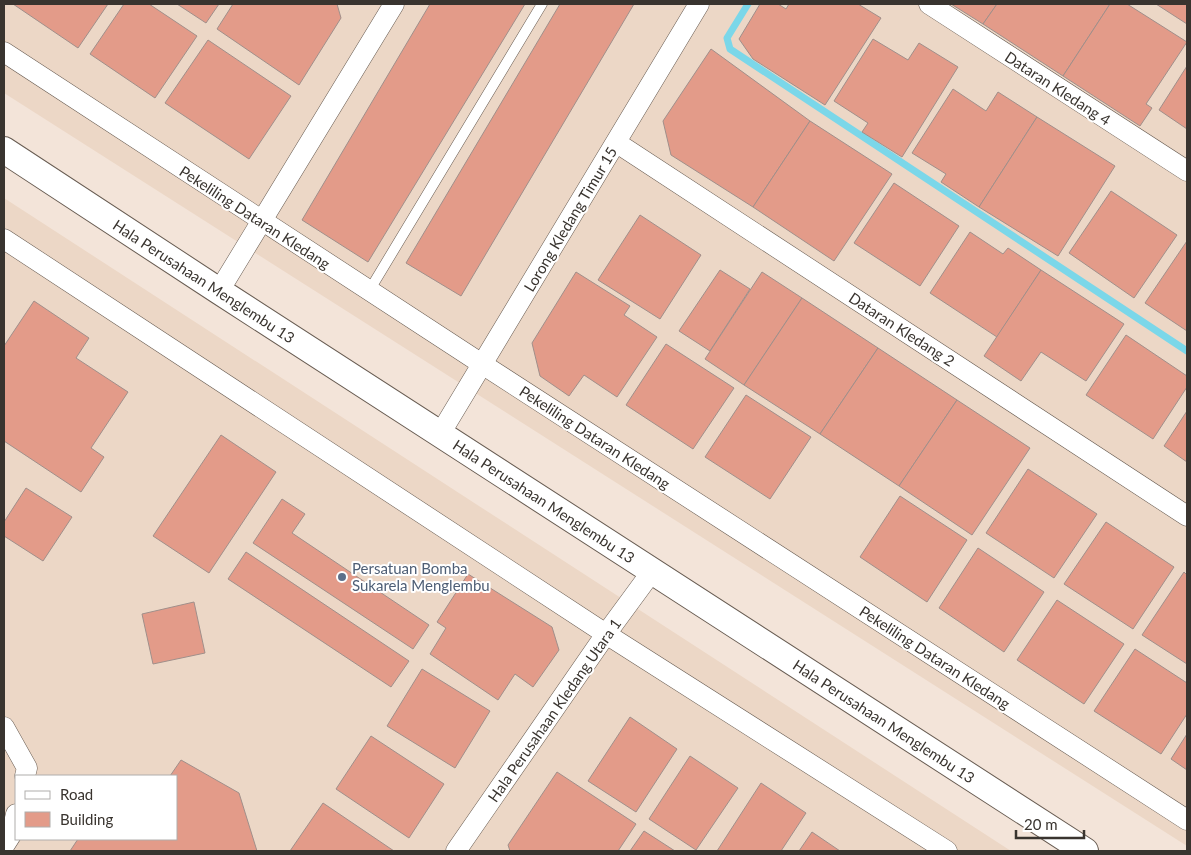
<svg xmlns="http://www.w3.org/2000/svg" width="1191" height="855" viewBox="0 0 1191 855" font-family="Lato,sans-serif">
<style>
.built{fill:#ecd7c6;fill-rule:evenodd}
.lines{fill:none;stroke-linecap:round;stroke-linejoin:round}
.stream{stroke:#7bd7e9;stroke-width:7}
.building{fill:#e39b89;stroke:#a08f8a}
.service-casing{stroke:#685c52;stroke-width:11}
.minor-casing{stroke:#685c52;stroke-width:21}
.tertiary-casing{stroke:#685c52;stroke-width:28}
.service{stroke:#fff;stroke-width:10}
.minor{stroke:#fff;stroke-width:20}
.tertiary{stroke:#fff;stroke-width:26}
.service-dot{fill:#5c6f8a;stroke:#fff;stroke-width:2}
.labels{text-anchor:middle;dominant-baseline:central;stroke-width:4;stroke-linejoin:round;paint-order:stroke}
.street-label{font-size:15px;fill:#39342f;stroke:#fff}
.service-label{font-size:15px;fill:#4e5e75;stroke:#fff;text-anchor:start}
</style>
<rect width="100%" height="100%" fill="#f3e4d9"/>
<!-- built -->
<g class="built">
<path d="M4,4H1187V846L4,93Z"/>
<path d="M4,198L1011,851H4ZM16,776H176V839H16Z"/>
</g>
<g class="lines">
<!-- stream -->
<path class="stream" d="M748,4L727,38L730,49L1187,351"/>
</g>
<!-- building -->
<g class="building">
<path d="M13,4H108L78,48Z"/>
<path d="M124,4H149L197,36L155,98L90,54Z"/>
<path d="M177,4H219L206,23Z"/>
<path d="M233,4H337L341,18L299,85L217,29Z"/>
<path d="M430,4H525L368,262L302,220Z"/>
<path d="M560,4H634L461,296L406,263Z"/>
<path d="M760,4H778L786,9L789,4H858L881,18L825,105L753,59L739,39Z"/>
<path d="M951,4H997L983,24Z"/>
<path d="M997,4H1110L1063,76L983,24Z"/>
<path d="M1110,4H1127L1187,42L1146,104L1152,108L1140,126L1063,76Z"/>
<path d="M1156,4H1187V24Z"/>
<path d="M873,39L908,60L919,43L958,67L902,157L862,132L868,123L834,101Z"/>
<path d="M208,40L291,96L249,159L165,103Z"/>
<path d="M711,49L810,121L753,207L671,155L663,121Z"/>
<path d="M1187,66V129L1159,110Z"/>
<path d="M953,89L986,111L998,92L1037,117L979,207L941,182L946,174L912,153Z"/>
<path d="M1037,117L1115,166L1058,256L979,207Z"/>
<path d="M810,121L892,174L834,261L753,207Z"/>
<path d="M894,183L959,226L920,286L854,243Z"/>
<path d="M1111,191L1177,235L1134,298L1069,253Z"/>
<path d="M640,215L701,255L660,319L598,280Z"/>
<path d="M970,232L1003,254L1008,248L1041,270L997,337L930,293Z"/>
<path d="M1187,241V331L1145,303Z"/>
<path d="M720,270L750,289L710,351L679,331Z"/>
<path d="M1041,270L1124,324L1086,381L1041,352L1021,381L984,356Z"/>
<path d="M576,272L630,306L624,315L657,337L617,397L584,375L569,396L540,376L532,343Z"/>
<path d="M762,272L802,298L744,385L705,359Z"/>
<path d="M802,298L878,348L820,434L744,385Z"/>
<path d="M34,301L89,338L76,358L128,392L91,448L104,457L81,492L4,441V346Z"/>
<path d="M1126,335L1187,376V387L1153,439L1086,395Z"/>
<path d="M666,344L734,388L693,449L626,405Z"/>
<path d="M878,348L957,400L899,486L820,434Z"/>
<path d="M746,395L811,437L770,499L705,457Z"/>
<path d="M957,400L1030,448L972,535L899,486Z"/>
<path d="M1187,411V462L1164,446Z"/>
<path d="M221,435L276,472L209,573L153,536Z"/>
<path d="M1028,469L1097,514L1054,578L986,533Z"/>
<path d="M26,488L72,517L43,561L4,536V522Z"/>
<path d="M900,496L967,540L927,602L860,557Z"/>
<path d="M282,499L305,514L292,533L429,625L413,649L253,543Z"/>
<path d="M1106,522L1174,567L1133,629L1064,584Z"/>
<path d="M978,548L1044,592L1004,652L939,608Z"/>
<path d="M246,552L409,661L391,687L228,579Z"/>
<path d="M1184,572L1187,575V664L1142,635Z"/>
<path d="M468,574L552,627L559,650L533,687L515,674L498,700L430,654L446,628L437,622Z"/>
<path d="M1057,600L1124,644L1084,704L1017,660Z"/>
<path d="M194,602L205,653L153,664L142,614Z"/>
<path d="M1135,649L1187,683V714L1161,754L1094,711Z"/>
<path d="M422,669L490,711L455,768L387,726Z"/>
<path d="M630,717L677,749L636,812L588,781Z"/>
<path d="M1187,734V770L1171,759Z"/>
<path d="M371,736L444,784L409,838L336,789Z"/>
<path d="M690,756L738,788L696,850L649,819Z"/>
<path d="M181,760L239,793L257,851H70L78,839H176V776H170Z"/>
<path d="M557,772L636,824L618,851H510L508,845Z"/>
<path d="M761,783L806,813L781,851H717Z"/>
<path d="M323,803L394,851H290Z"/>
<path d="M644,831L675,851H630Z"/>
<path d="M812,832L840,851H799Z"/>
</g>
<g class="lines">
<!-- service casing -->
<g class="service-casing">
<path id="service" d="M369,291L542,4"/>
</g>
<!-- minor casing -->
<g class="minor-casing">
<g id="minor">
<path d="M929,4L1187,171"/>
<path d="M4,52L482,364L1187,820"/>
<path d="M617,143L1187,516"/>
<path d="M4,239L606,634L947,851"/>
<path d="M219,291L394,4"/>
<path d="M440,434L699,4"/>
<path d="M4,727L27,768L25,776"/>
<path d="M4,846L11,835L16,814"/>
<path d="M456,851L606,634L653,570"/>
</g>
</g>
<!-- tertiary casing -->
<g class="tertiary-casing">
<path id="tertiary" d="M4,150L219,291L1085,851"/>
</g>
<!-- service -->
<use href="#service" class="service"/>
<!-- minor -->
<use href="#minor" class="minor"/>
<!-- tertiary -->
<use href="#tertiary" class="tertiary"/>
</g>
<!-- markers -->
<circle class="service-dot" cx="342" cy="577" r="5"/>
<g class="labels">
<!-- street labels -->
<g class="street-label">
<text transform="translate(1058 88) rotate(33)">Dataran Kledang 4</text>
<text transform="translate(255 217) rotate(33)">Pekeliling Dataran Kledang</text>
<text transform="translate(570 219) rotate(-59)">Lorong Kledang Timur 15</text>
<text transform="translate(204 281) rotate(33)">Hala Perusahaan Menglembu 13</text>
<text transform="translate(902 329) rotate(33)">Dataran Kledang 2</text>
<text transform="translate(595 437) rotate(33)">Pekeliling Dataran Kledang</text>
<text transform="translate(544 501) rotate(33)">Hala Perusahaan Menglembu 13</text>
<text transform="translate(935 657) rotate(33)">Pekeliling Dataran Kledang</text>
<text transform="translate(554 710) rotate(-55)">Hala Perusahaan Kledang Utara 1</text>
<text transform="translate(884 721) rotate(33)">Hala Perusahaan Menglembu 13</text>
</g>
<!-- service labels -->
<g class="service-label">
<text x="352" y="568">Persatuan Bomba<tspan x="352" dy="17">Sukarela Menglembu</tspan></text>
</g>
</g>
<!-- border -->
<rect width="1191" height="855" fill="none" stroke="#39342f" stroke-width="10"/>
<!-- legend -->
<rect x="15" y="775" width="162" height="65" fill="#ffffff" stroke="#b0aeac"/>
<rect x="25" y="791" width="25" height="8" fill="#ffffff" stroke="#b0aeac"/>
<text x="60" y="800" font-size="15" fill="#39342f">Road</text>
<rect x="25" y="812" width="25" height="15" fill="#e39b89" stroke="#b0aeac"/>
<text x="60" y="825" font-size="15" fill="#39342f">Building</text>
<!-- scale -->
<path d="M1016 830v8h68v-8" fill="none" stroke="#39342f" stroke-width="2.5"/>
<text x="1024" y="830" font-size="15" fill="#39342f" stroke="#ffffff" stroke-width="4" paint-order="stroke">20 m</text>
</svg>
